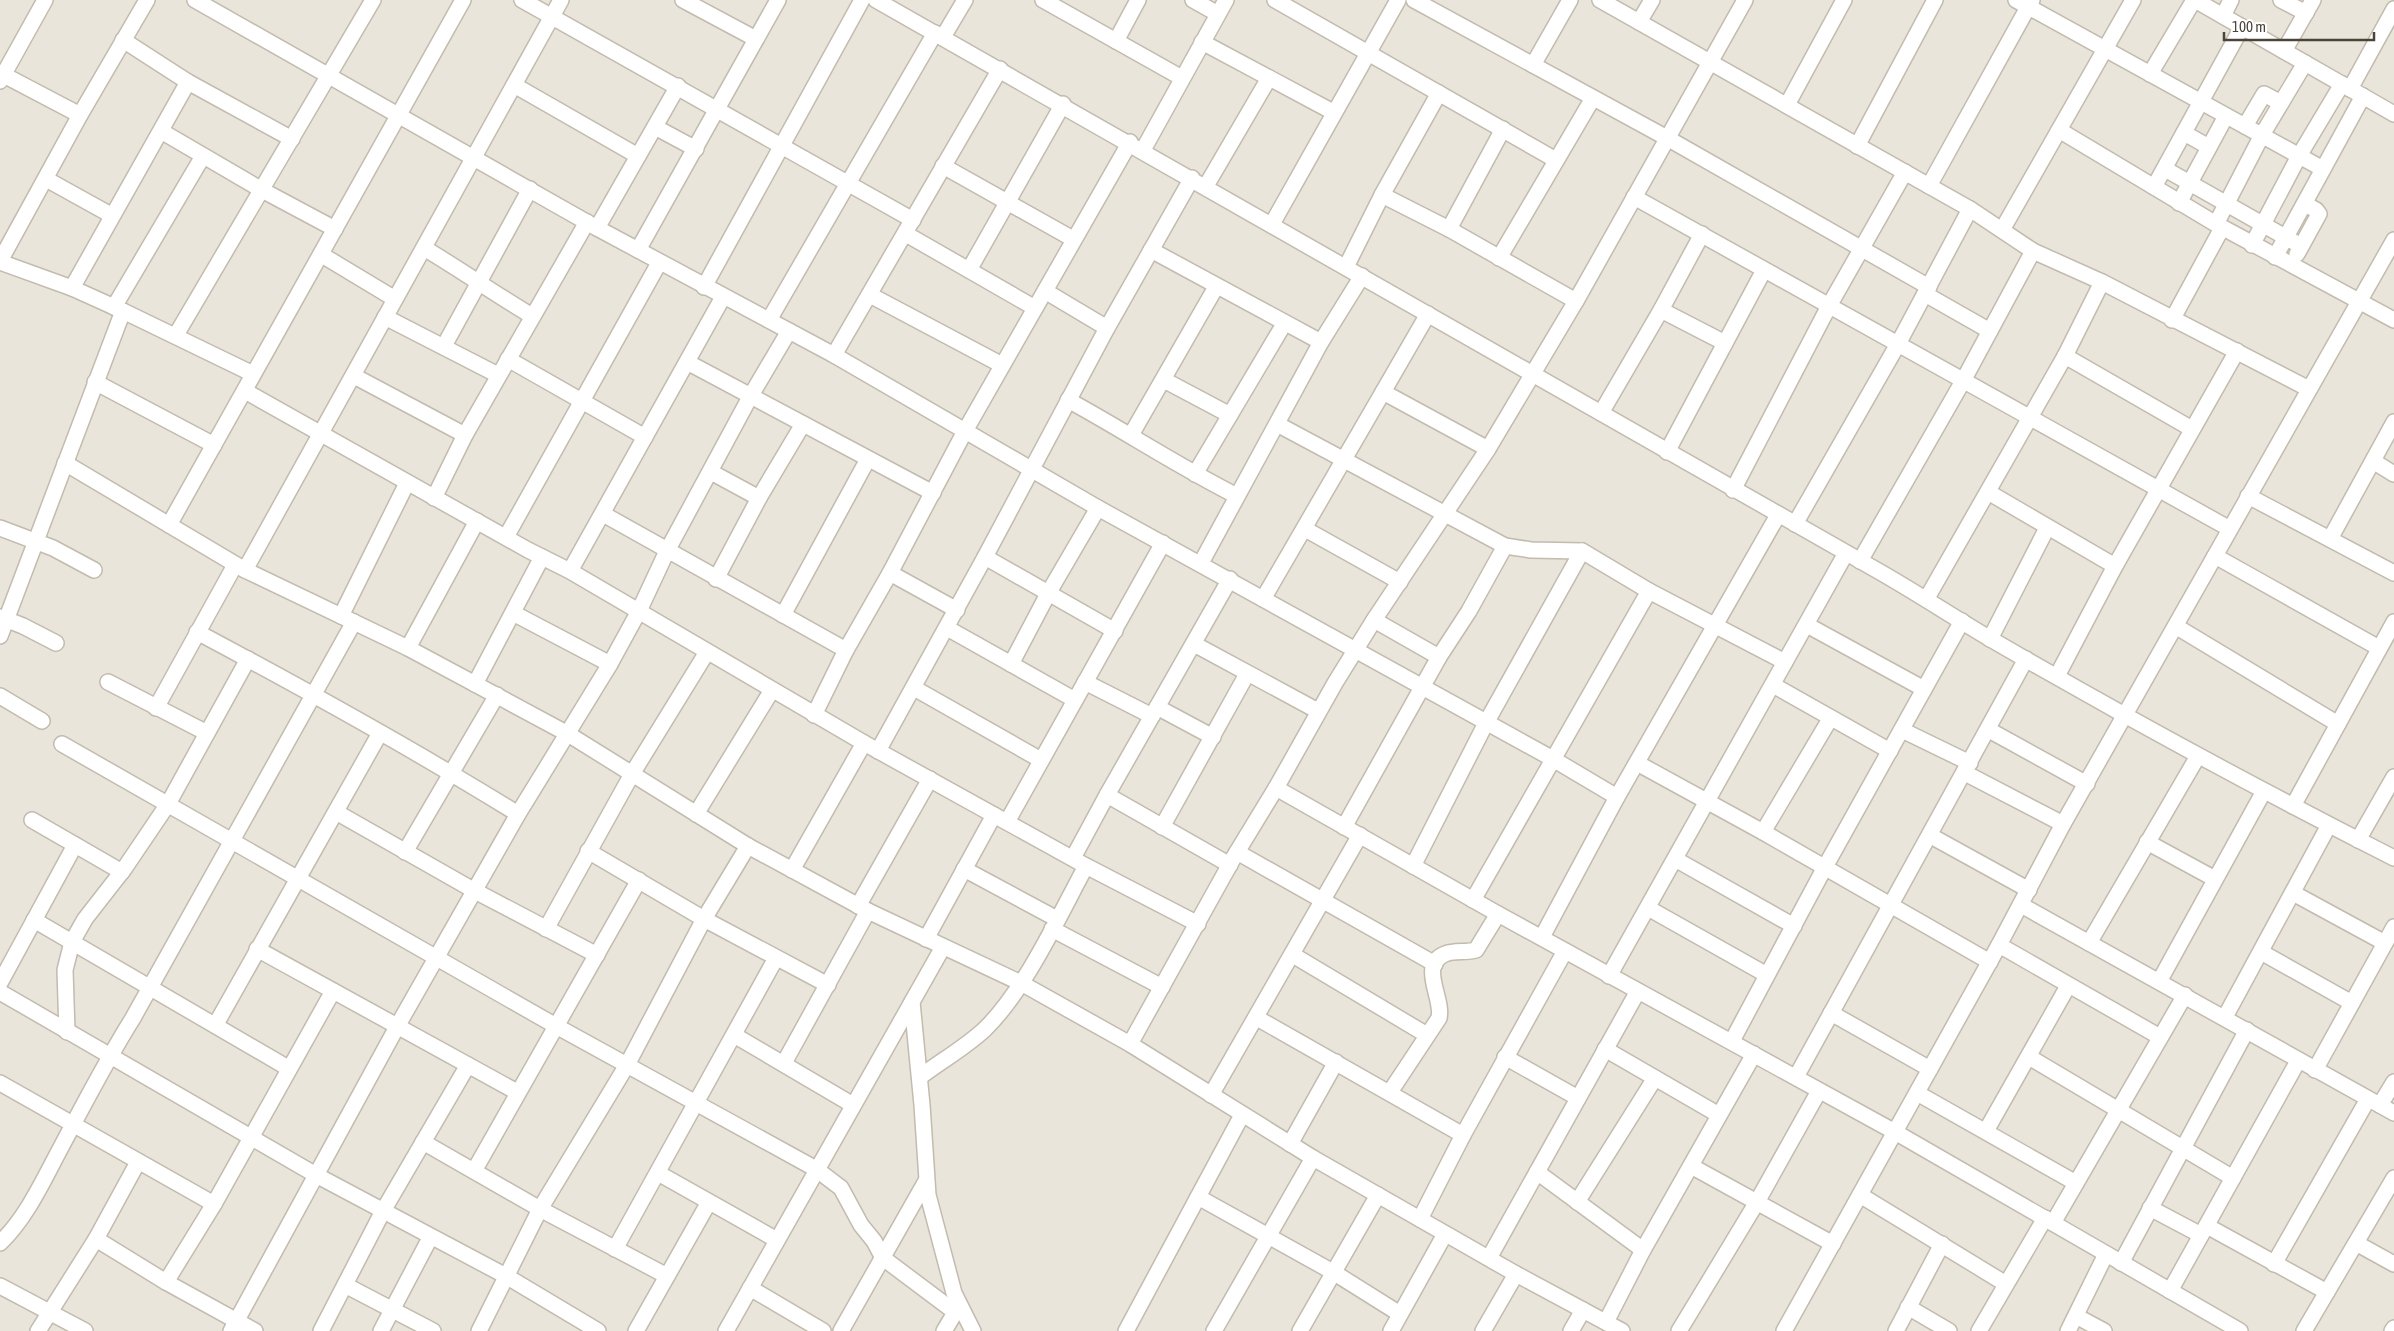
<svg xmlns="http://www.w3.org/2000/svg" width="2394" height="1331" viewBox="0 0 2394 1331" font-family="'Asap Condensed',sans-serif">
<style>
.residential{fill:#eae5da}
.lines{fill:none;stroke-linecap:round;stroke-linejoin:round}
.minor-casing{stroke:#c2bbae;stroke-width:18}
.minor{stroke:#fff;stroke-width:15}
</style>
<rect width="100%" height="100%" fill="#f6f3ec"/>
<!-- residential -->
<rect class="residential" x="0" y="0" width="2394" height="1331"/>
<g class="lines">
<!-- minor casing -->
<g class="minor-casing">
<g id="minor">
<path d="M195,0L597,228L834,355L1098,508L1553,759L1617,797"/>
<path d="M522,0L913,220"/>
<path d="M683,0L756,39"/>
<path d="M876,0C1210,188 1541,380 1873,568C1914,591 1953,617 1994,641C2125,717 2258,789 2394,858"/>
<path d="M1043,0L1182,78"/>
<path d="M1193,0L1218,14"/>
<path d="M1275,0L1556,160"/>
<path d="M1414,0L1667,138L1929,287"/>
<path d="M1600,0L1970,209L2033,251L2102,282L2309,389"/>
<path d="M2016,0L2323,169"/>
<path d="M2195,0L2394,114"/>
<path d="M2281,0L2306,13"/>
<path d="M2223,16L2231,0"/>
<path d="M1639,22L1652,0"/>
<path d="M943,37L965,0"/>
<path d="M123,40L188,82L292,139"/>
<path d="M1116,41L1138,0"/>
<path d="M1202,42L1333,112"/>
<path d="M2284,51L2313,0"/>
<path d="M1533,65L1570,0"/>
<path d="M0,73L80,115"/>
<path d="M2150,74L2194,0"/>
<path d="M0,81L45,0"/>
<path d="M514,85L638,156"/>
<path d="M2350,89L2394,9"/>
<path d="M1787,105L1844,0"/>
<path d="M2245,126L2264,94L2281,103"/>
<path d="M655,127L696,149"/>
<path d="M2059,130L2216,224L2394,320"/>
<path d="M161,131L262,190L335,229"/>
<path d="M2184,133L2209,147"/>
<path d="M1857,146L1935,0"/>
<path d="M1143,150L1226,0"/>
<path d="M943,166L1073,239"/>
<path d="M2165,169L2301,246"/>
<path d="M46,179L111,215"/>
<path d="M1206,186L1269,78"/>
<path d="M1929,186L2032,0"/>
<path d="M2154,187L2242,27"/>
<path d="M1382,195L1449,229L1576,301"/>
<path d="M1634,197L2230,529"/>
<path d="M2179,203L2226,116"/>
<path d="M1272,224L1398,0"/>
<path d="M2216,224L2262,135L2305,63"/>
<path d="M597,228L678,86"/>
<path d="M1449,229L1503,129"/>
<path d="M2002,230L2133,0"/>
<path d="M906,234L1035,308"/>
<path d="M2252,245L2299,156L2342,84"/>
<path d="M424,248C461,270 495,294 532,316"/>
<path d="M638,250L778,0"/>
<path d="M1151,250L1321,342"/>
<path d="M2297,254L2319,214L2316,210L2305,204"/>
<path d="M322,255L395,299"/>
<path d="M2275,257L2363,96"/>
<path d="M1499,258L1593,98"/>
<path d="M0,261L80,115L147,0"/>
<path d="M0,262L72,288L123,311L253,374"/>
<path d="M1346,267L1382,195L1439,93"/>
<path d="M969,270L1063,104"/>
<path d="M704,287L862,0"/>
<path d="M72,288L188,82"/>
<path d="M1045,291L1107,328"/>
<path d="M1925,294L1990,331"/>
<path d="M870,295L1002,365"/>
<path d="M114,307L203,156"/>
<path d="M1661,310L1725,343"/>
<path d="M385,317L498,375"/>
<path d="M769,320L935,33"/>
<path d="M2172,320L2222,228"/>
<path d="M176,335L373,0"/>
<path d="M444,346L530,189"/>
<path d="M834,355L1000,69"/>
<path d="M2065,356L2192,429"/>
<path d="M508,359L645,437"/>
<path d="M687,362L933,493"/>
<path d="M354,376L465,435"/>
<path d="M1164,380L1230,415"/>
<path d="M95,382L214,445"/>
<path d="M245,391L528,550L570,571L864,743L1086,866L1198,924"/>
<path d="M1383,392L1428,314"/>
<path d="M1068,400C1125,431 1179,467 1237,496"/>
<path d="M1601,413L1661,310L1702,234"/>
<path d="M1277,424L1505,546L1531,550L1582,551L1649,591L1785,662"/>
<path d="M1131,435L1216,287"/>
<path d="M1667,452L1764,270"/>
<path d="M2373,461L2394,474"/>
<path d="M65,463L245,570L408,648L568,734L748,846L868,911L1021,983L1130,1044L1313,1158L1516,1274L1622,1331"/>
<path d="M711,472L759,498"/>
<path d="M1195,474L1284,324"/>
<path d="M1733,490L1829,306L1905,172"/>
<path d="M1988,492L2115,566"/>
<path d="M2248,496L2394,573"/>
<path d="M434,498L465,435L587,222"/>
<path d="M603,514L846,650"/>
<path d="M1795,524L1898,344L1970,209"/>
<path d="M169,525L463,0"/>
<path d="M0,528L53,548L94,570"/>
<path d="M1305,529L1400,582"/>
<path d="M506,537L659,263"/>
<path d="M2330,539L2394,422"/>
<path d="M2215,556L2379,648"/>
<path d="M985,557L1115,631"/>
<path d="M1860,561L1963,381L2033,251"/>
<path d="M1201,563L1321,342L1362,276"/>
<path d="M245,570L561,0"/>
<path d="M570,571L723,297"/>
<path d="M890,573L957,610"/>
<path d="M716,579L759,498L803,424"/>
<path d="M1927,598L2065,356L2102,282"/>
<path d="M1263,599L1383,392L1488,449"/>
<path d="M513,613L610,664"/>
<path d="M783,615L868,459"/>
<path d="M341,616L407,483"/>
<path d="M0,617L23,626L56,643"/>
<path d="M1374,620L1439,657"/>
<path d="M1807,625L1924,689"/>
<path d="M2177,627L2338,724"/>
<path d="M947,628L1075,700"/>
<path d="M197,632C306,690 413,749 518,814"/>
<path d="M0,636L123,311"/>
<path d="M1990,639L2047,528"/>
<path d="M1194,644L1318,711"/>
<path d="M408,648L477,521"/>
<path d="M1011,664L1049,592L1098,508"/>
<path d="M2057,676L2115,566L2237,351"/>
<path d="M108,682L207,733"/>
<path d="M1085,682L1152,716"/>
<path d="M475,684L542,557"/>
<path d="M1773,685L1890,751"/>
<path d="M914,688L1041,760"/>
<path d="M0,696L42,721"/>
<path d="M1157,707L1213,737"/>
<path d="M156,708L235,565"/>
<path d="M814,715L846,650L890,573L965,431L1130,142"/>
<path d="M1902,730L1970,763"/>
<path d="M1989,730L2087,784"/>
<path d="M62,744L556,1026L816,1169L841,1188L861,1225L874,1241L883,1258L955,1312"/>
<path d="M878,751L985,557L1107,328L1192,178"/>
<path d="M1637,763L1763,832L1990,962"/>
<path d="M1965,773L2063,824"/>
<path d="M1276,788L1498,914L1895,1132L2240,1331"/>
<path d="M1107,795L1230,865"/>
<path d="M2293,806L2394,622"/>
<path d="M336,812L475,891L597,955"/>
<path d="M696,814L772,690"/>
<path d="M32,820L122,872"/>
<path d="M1007,822L1163,543"/>
<path d="M1162,827L1247,674"/>
<path d="M1344,827L1439,657L1469,611L1505,546"/>
<path d="M1763,832L1830,719"/>
<path d="M1931,836L2029,890"/>
<path d="M2358,840L2394,777"/>
<path d="M2147,842L2215,879"/>
<path d="M588,851L704,919L828,985"/>
<path d="M405,852L497,695"/>
<path d="M1237,852L1435,964"/>
<path d="M1073,858L1107,795L1230,579"/>
<path d="M1675,859L1794,926"/>
<path d="M1413,866L1486,723L1582,551"/>
<path d="M964,869L1057,919"/>
<path d="M792,870L864,743"/>
<path d="M2293,893L2385,943"/>
<path d="M1473,900L1649,591"/>
<path d="M2021,905L2394,1113"/>
<path d="M858,906L930,779"/>
<path d="M1648,908L1767,975"/>
<path d="M34,920L288,1068"/>
<path d="M546,929L632,774L707,652"/>
<path d="M1052,929L1162,987"/>
<path d="M1542,937L1617,797L1778,515"/>
<path d="M926,939L994,815"/>
<path d="M2089,943L2198,756"/>
<path d="M1999,945L2160,1037"/>
<path d="M257,949L517,1092"/>
<path d="M2261,952L2352,1003"/>
<path d="M1293,955L1427,1035"/>
<path d="M1609,976L1846,553"/>
<path d="M2160,980L2264,791"/>
<path d="M0,983L75,845"/>
<path d="M0,992L316,1175L506,1276L598,1331"/>
<path d="M912,1002L922,1105L928,1195L954,1293L973,1331"/>
<path d="M1831,1013L1930,1069"/>
<path d="M2225,1017L2329,825"/>
<path d="M1257,1018L1463,1135"/>
<path d="M216,1024L380,733"/>
<path d="M67,1032L65,970L72,942L85,919L124,869L168,804L248,659"/>
<path d="M734,1035L853,1105"/>
<path d="M1732,1041L1825,867L1962,621"/>
<path d="M1130,1044L1234,857L1276,788L1335,683L1374,620L1488,449L1576,301L1745,0"/>
<path d="M1605,1049L1719,1115"/>
<path d="M1505,1057L1578,1098"/>
<path d="M2029,1057L2233,1178"/>
<path d="M784,1063L868,911"/>
<path d="M2315,1070L2394,927"/>
<path d="M920,1077C941,1061 966,1047 985,1029C1025,990 1059,916 1086,866"/>
<path d="M1796,1077L2026,659"/>
<path d="M0,1083L214,1204"/>
<path d="M1390,1092L1439,1018C1444,999 1418,965 1445,954C1455,950 1466,953 1476,950L1498,914"/>
<path d="M1917,1093L2076,1183"/>
<path d="M1211,1095L1360,835"/>
<path d="M2380,1105L2394,1082"/>
<path d="M1986,1131L2068,986"/>
<path d="M423,1142L540,1209L667,1276"/>
<path d="M1290,1144L1336,1062"/>
<path d="M1691,1166L1833,1244"/>
<path d="M474,1171L639,880"/>
<path d="M1537,1172L1643,1250"/>
<path d="M658,1173L777,1240"/>
<path d="M1860,1195L2006,1284"/>
<path d="M1198,1197L1333,1272L1400,1314"/>
<path d="M1577,1202L1655,1078"/>
<path d="M2150,1208L2201,1235"/>
<path d="M1420,1219L1463,1135L1565,951"/>
<path d="M2053,1223L2185,995"/>
<path d="M2207,1226L2327,1292"/>
<path d="M96,1239L166,1282L255,1331"/>
<path d="M0,1243C26,1218 42,1183 59,1151C83,1106 106,1061 133,1018L354,622"/>
<path d="M2356,1243L2394,1264"/>
<path d="M615,1249L776,958"/>
<path d="M1489,1258L1638,991"/>
<path d="M2121,1263L2247,1030"/>
<path d="M2274,1264L2368,1099"/>
<path d="M166,1282L214,1204L333,991"/>
<path d="M345,1285L433,1331"/>
<path d="M0,1286L85,1331"/>
<path d="M750,1288L823,1331"/>
<path d="M2170,1291L2298,1061"/>
<path d="M1908,1307L1949,1331"/>
<path d="M2076,1316L2104,1331"/>
<path d="M1606,1322L1643,1250L1754,1054"/>
<path d="M38,1331L96,1239L138,1162"/>
<path d="M231,1331L398,1025L518,814L610,664L639,611L667,551L750,397L789,331"/>
<path d="M321,1331L383,1211L468,1065"/>
<path d="M381,1331L430,1238"/>
<path d="M479,1331L540,1209L627,1065L704,919L748,846"/>
<path d="M636,1331L709,1202"/>
<path d="M726,1331L943,947"/>
<path d="M841,1331L926,1181"/>
<path d="M944,1331L959,1306"/>
<path d="M1126,1331L1242,1115"/>
<path d="M1214,1331L1313,1158"/>
<path d="M1300,1331L1378,1195"/>
<path d="M1391,1331L1445,1234"/>
<path d="M1483,1331L1516,1274"/>
<path d="M1571,1331L1583,1310"/>
<path d="M1679,1331L1757,1202L1819,1091"/>
<path d="M1784,1331L1999,945L2063,824L2394,240"/>
<path d="M1896,1331L1942,1244"/>
<path d="M1979,1331L2045,1218"/>
<path d="M2068,1331L2106,1254"/>
<path d="M2304,1331L2394,1178"/>
<path d="M2392,1331L2394,1328"/>
</g>
</g>
<!-- minor -->
<use href="#minor" class="minor"/>
</g>
<!-- scale -->
<path d="M2224 32v8h150v-8" fill="none" stroke="#4b4439" stroke-width="2.5"/>
<text x="2232" y="32" font-size="15" fill="#4b4439" stroke="#ffffff" stroke-width="4" paint-order="stroke">100 m</text>
</svg>
